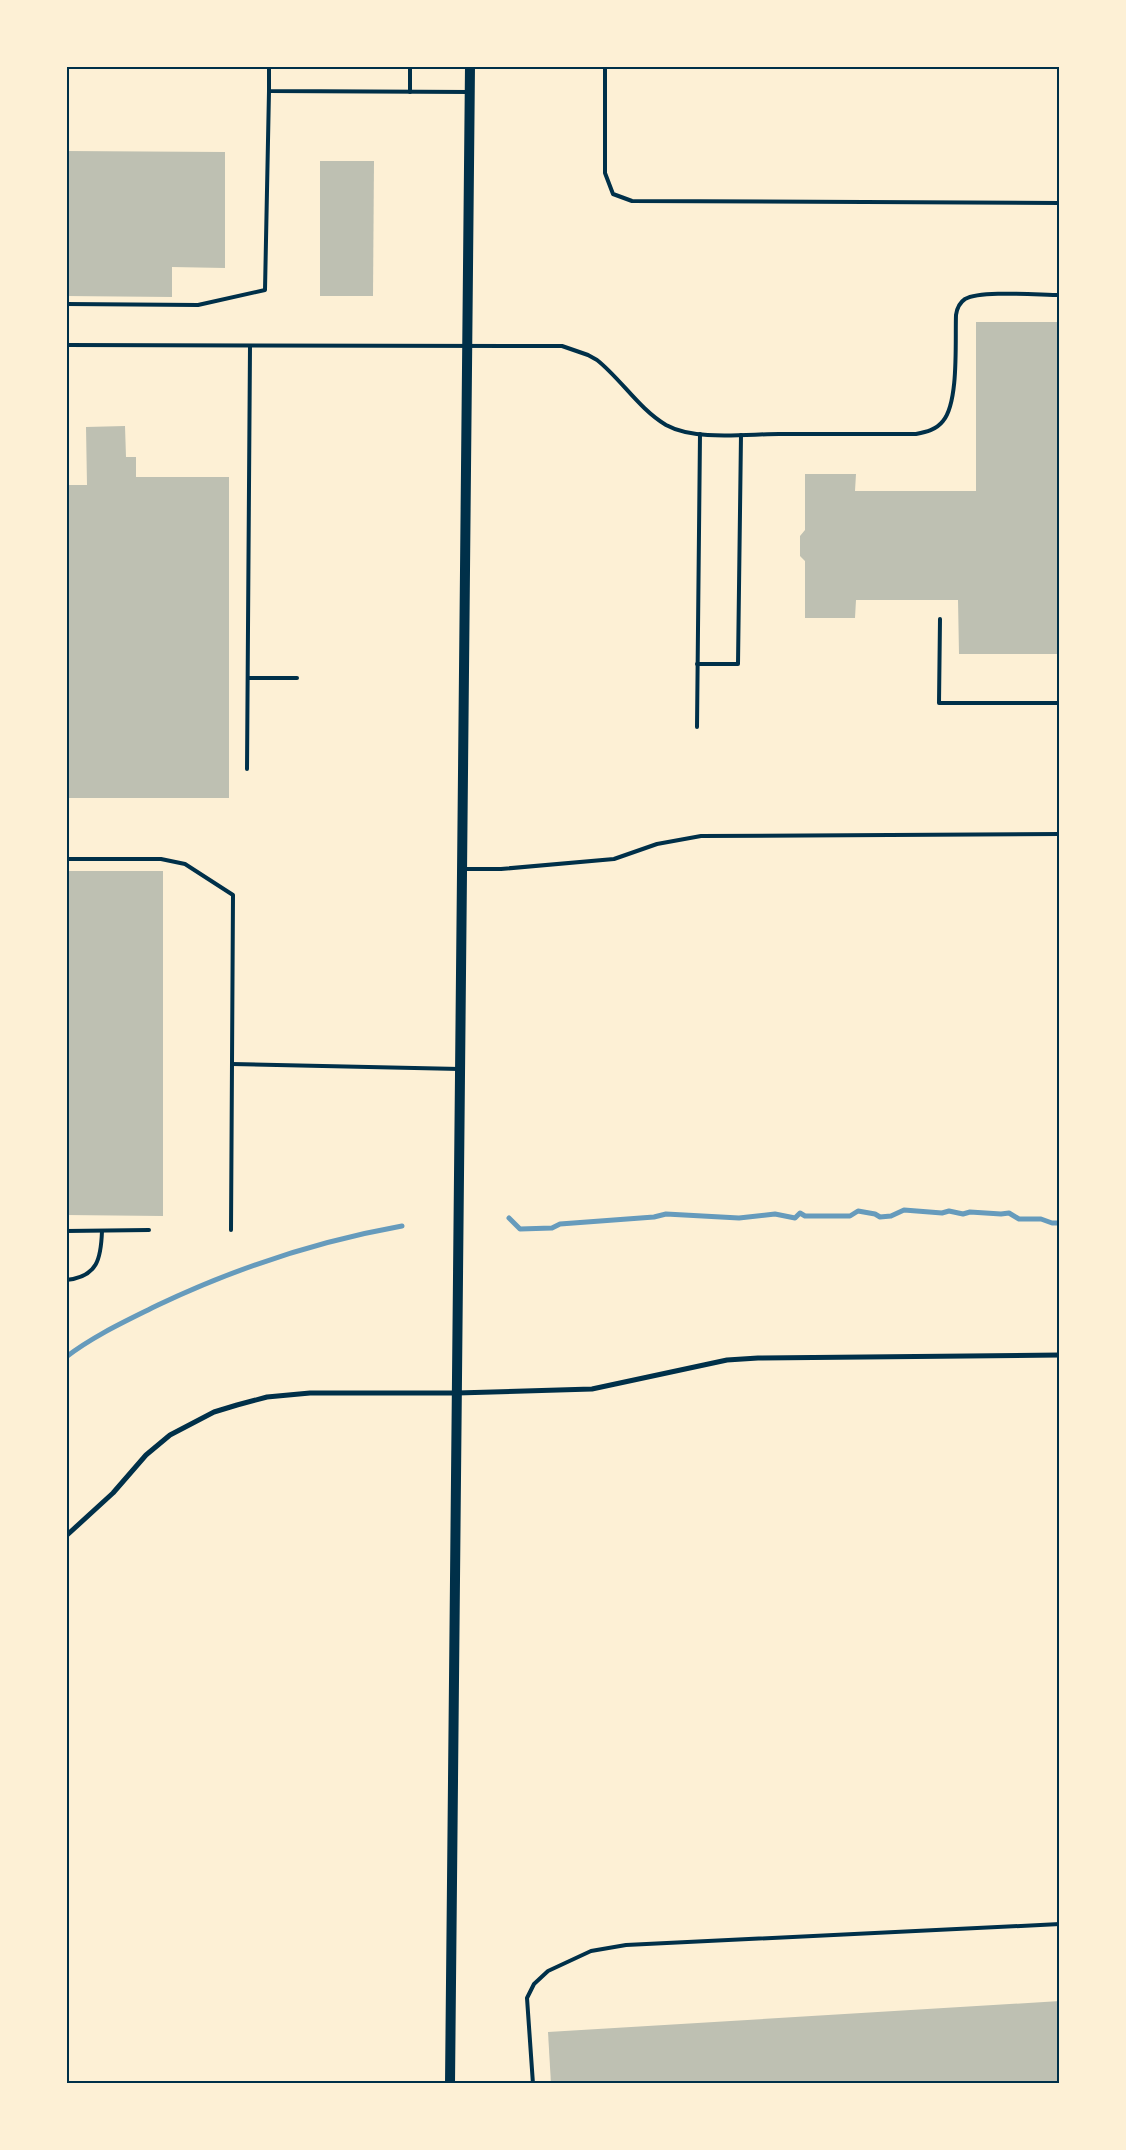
<svg xmlns="http://www.w3.org/2000/svg" width="1126" height="2150" viewBox="0 0 1126 2150" font-family="Montserrat,sans-serif">
<style>
.lines{fill:none;stroke-linecap:round;stroke-linejoin:round}
.stream{stroke:#669bbc;stroke-width:5}
.building{fill:#bec0b2}
.service{stroke:#003049;stroke-width:4}
.minor{stroke:#003049;stroke-width:5}
.secondary{stroke:#003049;stroke-width:10}
.neatline{fill:none;stroke:#003049;stroke-width:2}
</style>
<rect width="100%" height="100%" fill="#fdf0d5"/>
<g class="lines">
<!-- stream -->
<g class="stream">
<path d="M509,1218L520,1229L552,1228L560,1224L654,1217L666,1214L739,1218L775,1214L795,1218L800,1213L805,1216H850L858,1211L875,1214L880,1217L891,1216L904,1210L942,1213L949,1211L963,1214L970,1212L1001,1214L1009,1213L1019,1219H1041L1052,1223H1060"/>
<path d="M66,1357C95,1335 126,1321 158,1305C236,1268 318,1241 402,1226"/>
</g>
</g>
<!-- building -->
<g class="building">
<path d="M66,151L225,152V268L172,267V297L66,296Z"/>
<path d="M320,161H374L373,296H320Z"/>
<path d="M976,322H1060V654H959L958,600H856L855,618H805V561L800,556V536L805,530V474H856L855,491H976Z"/>
<path d="M125,426L126,457H136V477H229V798H66V485H87L86,427Z"/>
<path d="M66,871H163V1216L66,1215Z"/>
<path d="M1060,2001V2084H551L548,2032Z"/>
</g>
<g class="lines">
<!-- service -->
<g class="service">
<path d="M269,66V91L470,92"/>
<path d="M605,66V173L613,194L632,201L1060,203"/>
<path d="M410,92V66"/>
<path d="M66,304L198,305L265,290L269,91"/>
<path d="M66,345L562,346L588,355L597,360C621,379 639,409 666,425C695,441 746,434 779,434C824,434 870,434 916,434C926,432 936,430 943,421C959,402 955,341 956,315C957,308 959,303 965,299C981,290 1039,295 1060,295"/>
<path d="M940,619L939,703H1060"/>
<path d="M697,664H738L741,435"/>
<path d="M248,678H297"/>
<path d="M697,727L700,434"/>
<path d="M247,769L250,346"/>
<path d="M66,859H161L185,864L233,895L231,1230"/>
<path d="M463,869H501L614,859L657,844L701,836L1060,834"/>
<path d="M232,1064L460,1069"/>
<path d="M66,1231L149,1230"/>
<path d="M66,1280C98,1277 101,1258 102,1231"/>
<path d="M533,2084L527,1998L534,1984L548,1971L591,1951L626,1945L1060,1924"/>
</g>
<!-- minor -->
<path class="minor" d="M66,1536L113,1493L146,1455L170,1435L214,1412L237,1405L267,1397L310,1393H457L592,1389L727,1360L758,1358L1060,1355"/>
<!-- secondary -->
<path class="secondary" d="M450,2084L470,66"/>
</g>
<!-- border -->
<rect width="1126" height="2150" fill="none" stroke="#fdf0d5" stroke-width="135"/>
<rect x="68" y="68" width="990" height="2014" class="neatline"/>
</svg>
